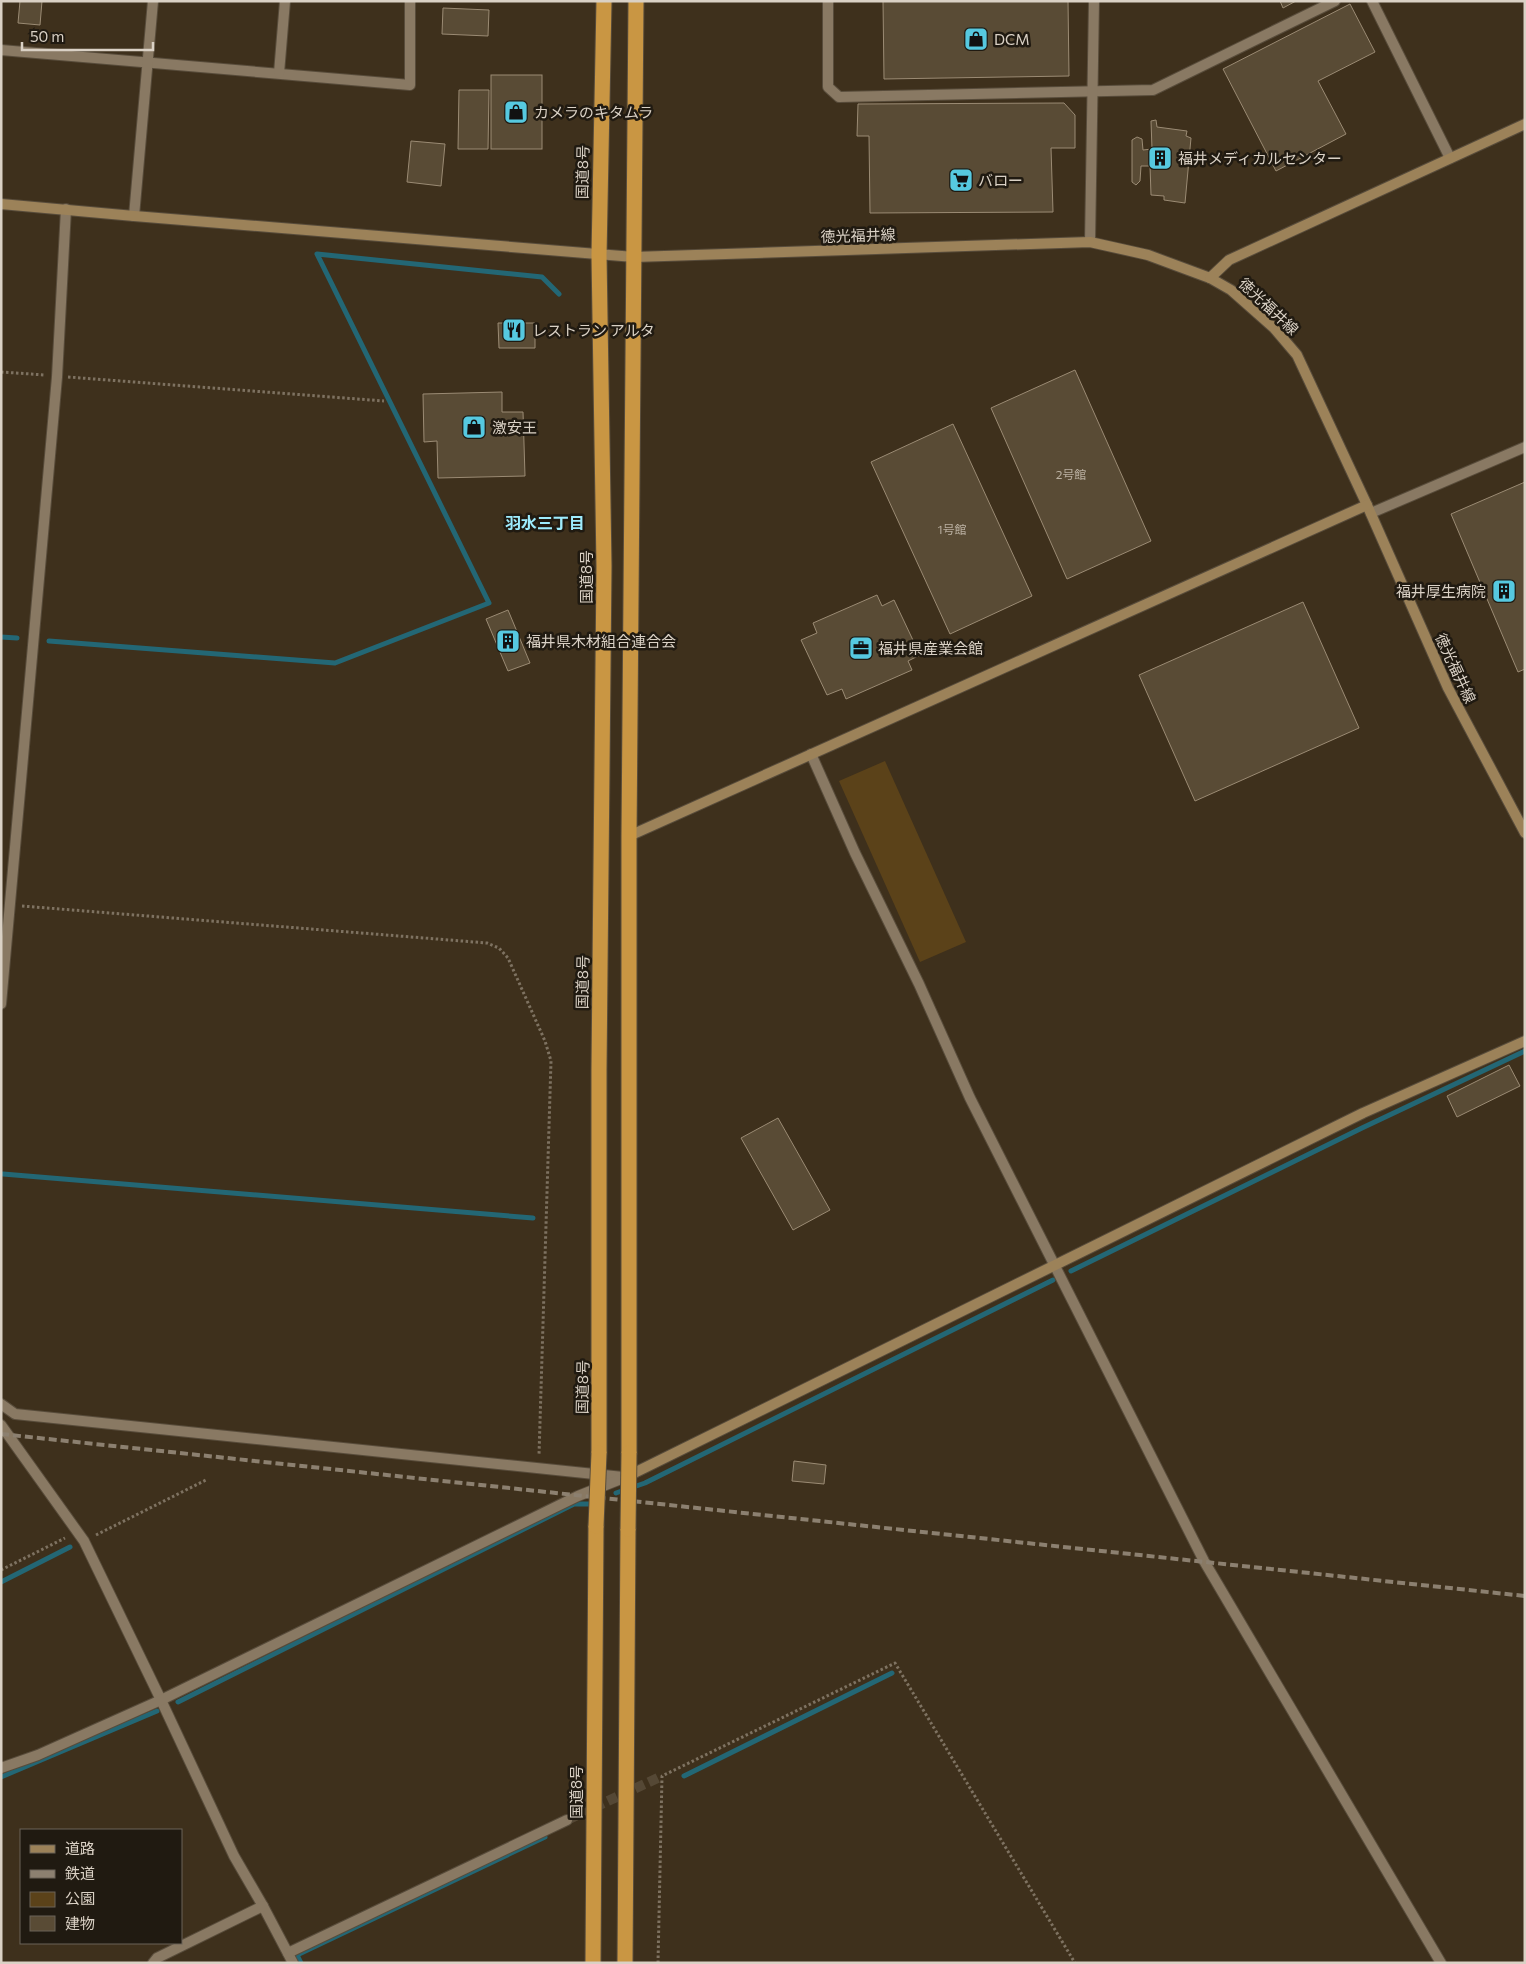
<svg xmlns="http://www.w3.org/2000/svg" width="1526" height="1964" viewBox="0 0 1526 1964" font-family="Commissioner,'Noto Sans JP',sans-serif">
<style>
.green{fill:#5b4219}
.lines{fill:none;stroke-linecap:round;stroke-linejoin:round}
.stream{stroke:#236775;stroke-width:5}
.building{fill:#594b35;stroke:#9b8b74}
.street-tunnel{stroke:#554835;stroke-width:10;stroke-dasharray:10 5;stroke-linecap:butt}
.street-casing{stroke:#584c3b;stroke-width:12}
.secondary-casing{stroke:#584c3b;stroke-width:12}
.highway-casing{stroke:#584c3b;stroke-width:17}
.path{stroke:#7e7261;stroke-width:3;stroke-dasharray:2.5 2.5;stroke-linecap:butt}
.street{stroke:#897963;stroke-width:10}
.secondary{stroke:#9c8259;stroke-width:10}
.highway{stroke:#c99643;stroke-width:15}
.rail{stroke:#8c8070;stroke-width:4;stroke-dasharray:8 4;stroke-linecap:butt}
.highway-bridge-casing{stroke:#584c3b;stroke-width:17;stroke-linecap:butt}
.highway-bridge{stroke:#c99643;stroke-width:15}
.labels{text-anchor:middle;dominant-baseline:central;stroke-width:5;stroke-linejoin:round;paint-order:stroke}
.number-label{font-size:12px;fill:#bab0a1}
.poi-label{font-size:15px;fill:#dad1c5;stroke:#201a11;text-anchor:start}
.street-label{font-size:15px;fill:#dad1c5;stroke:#201a11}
.neighbourhood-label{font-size:16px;font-weight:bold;fill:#9eecfd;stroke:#201a11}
</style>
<rect width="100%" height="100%" fill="#3e301c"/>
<!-- green -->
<path class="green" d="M885,761L966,942L920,962L839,781Z"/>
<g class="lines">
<!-- stream -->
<g class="stream">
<path d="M1,637L17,638"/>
<path d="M49,641L335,663L489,603L317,254L542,277L559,294"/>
<path d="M3,1174L533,1218"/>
<path d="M1071,1271L1362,1128L1525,1051"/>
<path d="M616,1493L645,1483L1053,1280"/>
<path d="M1,1582L70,1547"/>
<path d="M178,1702L574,1504H592"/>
<path d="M684,1776L892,1673"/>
<path d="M1,1777L157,1711"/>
<path d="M301,1963L297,1955L545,1837"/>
</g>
</g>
<!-- building -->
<g class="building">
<path d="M20,1H42L40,25L18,23Z"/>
<path d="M883,1H1068L1069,76L884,79Z"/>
<path d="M1280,1H1296L1283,8Z"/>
<path d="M1350,4L1375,52L1318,81L1346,134L1276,171L1223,69Z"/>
<path d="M443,8L489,10L488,36L442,34Z"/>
<rect x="491" y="75" width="51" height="74"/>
<path d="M459,90H489L488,149H458Z"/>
<path d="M1064,103L1075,115V148H1051L1053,212L870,213L869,136H857L858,104Z"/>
<path d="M1156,120L1157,127L1187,131L1186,136L1191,138L1185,203L1164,200V196L1151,195L1150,166H1141L1140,181L1136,185L1132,182V140L1137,137L1142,139L1143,150L1152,149L1151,121Z"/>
<path d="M411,141L445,144L441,186L407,182Z"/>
<path d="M498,323H535V348H499Z"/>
<path d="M1075,370L1151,541L1067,579L991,408Z"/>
<path d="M502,392V412H523L525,476L438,478L437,441L424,442L423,394Z"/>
<path d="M953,424L1032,596L950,634L871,462Z"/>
<path d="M1525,482V669L1518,672L1451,514Z"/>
<path d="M877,595L882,606L894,600L920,655L908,661L912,670L846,699L842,689L827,695L801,640L817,633L813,623Z"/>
<path d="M1303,602L1359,728L1195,801L1139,675Z"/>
<path d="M508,610L530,663L508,671L486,619Z"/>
<path d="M1509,1065L1520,1086L1457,1117L1447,1096Z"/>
<path d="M778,1118L830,1210L793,1230L741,1138Z"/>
<path d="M794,1461L826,1465L824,1484L792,1481Z"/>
</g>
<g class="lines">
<!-- street-tunnel -->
<path class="street-tunnel" d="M567,1820L662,1776"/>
<!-- street casing -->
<g class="street-casing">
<g id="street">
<path d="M828,1V87L839,97L1153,90L1335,1"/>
<path d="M1372,1L1450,158"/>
<path d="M1,50L410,85V1"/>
<path d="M279,73L285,1"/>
<path d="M134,216L153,1"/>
<path d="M1090,242L1094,1"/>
<path d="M1371,513L1525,447"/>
<path d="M811,754L855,853L919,984L970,1098L1204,1561L1441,1963"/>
<path d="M1,1004L57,377L66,209"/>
<path d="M1,1404L15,1414L623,1477"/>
<path d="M1,1425L84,1541L161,1700L234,1856L263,1906L293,1963"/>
<path d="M1,1768L38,1755L161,1700L578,1496L626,1477"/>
<path d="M288,1953L567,1820"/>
<path d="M153,1963L157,1958L263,1906"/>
</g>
</g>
<!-- secondary casing -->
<g class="secondary-casing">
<g id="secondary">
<path d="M1,204L134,216L634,257L1090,242L1148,255L1210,278L1231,290L1274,328L1297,355L1367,505L1448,688L1525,833"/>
<path d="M1210,278L1229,260L1525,124"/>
<path d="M629,836L1367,505"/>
<path d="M626,1477L1363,1113L1525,1041"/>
</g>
</g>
<!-- highway casing -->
<g class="highway-casing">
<g id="highway">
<path d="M599,1453V1070L604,566L599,255L604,1"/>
<path d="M629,1453V836L636,1"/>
<path d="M593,1963L596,1526"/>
<path d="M625,1963L628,1529"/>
</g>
</g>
<!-- path -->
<g class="path">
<path d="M1,372L45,375"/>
<path d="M68,377L384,401"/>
<path d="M22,906L487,943L499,948L508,958L545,1041L551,1061L539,1455"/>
<path d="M96,1535L206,1480"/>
<path d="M1,1570L65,1538"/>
<path d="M658,1963L662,1776L895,1663L1075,1963"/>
</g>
<!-- street -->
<use href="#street" class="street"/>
<!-- secondary -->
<use href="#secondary" class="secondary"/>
<!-- highway -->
<use href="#highway" class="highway"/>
<!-- rail -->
<path class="rail" d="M1,1434L1525,1596"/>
<!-- highway-bridge casing -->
<g class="highway-bridge-casing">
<g id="highway-bridge">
<path d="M596,1526L599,1453"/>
<path d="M628,1529L629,1453"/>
</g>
</g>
<!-- highway-bridge -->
<use href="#highway-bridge" class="highway-bridge"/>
</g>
<!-- icons -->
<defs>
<g id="shop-square" transform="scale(1.25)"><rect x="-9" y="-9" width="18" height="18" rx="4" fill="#56c9e0" stroke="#201a11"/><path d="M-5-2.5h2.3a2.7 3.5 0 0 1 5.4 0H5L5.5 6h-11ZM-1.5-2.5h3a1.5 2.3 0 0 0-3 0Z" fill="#111"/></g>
<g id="building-square" transform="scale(1.25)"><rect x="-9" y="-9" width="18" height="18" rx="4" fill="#56c9e0" stroke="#201a11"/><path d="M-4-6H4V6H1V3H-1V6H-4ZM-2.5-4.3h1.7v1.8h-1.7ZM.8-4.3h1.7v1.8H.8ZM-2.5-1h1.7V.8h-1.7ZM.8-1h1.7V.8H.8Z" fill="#111"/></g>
<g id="supermarket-square" transform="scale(1.25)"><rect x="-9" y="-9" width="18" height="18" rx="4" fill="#56c9e0" stroke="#201a11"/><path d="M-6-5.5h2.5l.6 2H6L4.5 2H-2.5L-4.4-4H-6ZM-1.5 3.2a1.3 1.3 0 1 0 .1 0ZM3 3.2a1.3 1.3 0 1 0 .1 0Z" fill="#111"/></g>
<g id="restaurant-square" transform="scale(1.25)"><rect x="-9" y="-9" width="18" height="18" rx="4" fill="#56c9e0" stroke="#201a11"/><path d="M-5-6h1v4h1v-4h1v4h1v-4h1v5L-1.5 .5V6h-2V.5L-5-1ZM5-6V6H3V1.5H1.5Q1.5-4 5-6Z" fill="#111"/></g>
<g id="office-square" transform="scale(1.25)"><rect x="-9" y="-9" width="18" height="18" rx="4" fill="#56c9e0" stroke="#201a11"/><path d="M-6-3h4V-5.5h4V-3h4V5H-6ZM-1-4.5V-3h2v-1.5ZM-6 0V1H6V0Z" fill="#111"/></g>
</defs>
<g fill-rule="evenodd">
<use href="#shop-square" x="976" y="39"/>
<use href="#shop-square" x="516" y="112"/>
<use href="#building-square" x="1160" y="158"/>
<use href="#supermarket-square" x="961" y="180"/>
<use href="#restaurant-square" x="514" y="330"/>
<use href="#shop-square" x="474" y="427"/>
<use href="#building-square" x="1504" y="591"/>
<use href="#building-square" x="508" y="641"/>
<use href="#office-square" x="861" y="648"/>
</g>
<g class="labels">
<!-- number labels -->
<g class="number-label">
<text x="1071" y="474">2号館</text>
<text x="952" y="529">1号館</text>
</g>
<!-- poi labels -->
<g class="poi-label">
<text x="994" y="39">DCM</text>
<text x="534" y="112">カメラのキタムラ</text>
<text x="1178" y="158">福井メディカルセンター</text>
<text x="978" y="180">バロー</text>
<text x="532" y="330">レストラン アルタ</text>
<text x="492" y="427">激安王</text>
<text x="1486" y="591" text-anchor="end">福井厚生病院</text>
<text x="526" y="641">福井県木材組合連合会</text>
<text x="878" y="648">福井県産業会館</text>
</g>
<!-- street labels -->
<g class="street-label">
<text transform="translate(582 172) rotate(-89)">国道8号</text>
<text transform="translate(858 235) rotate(-2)">徳光福井線</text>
<text transform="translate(1269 306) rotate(43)">徳光福井線</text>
<text transform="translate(586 577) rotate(-90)">国道8号</text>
<text transform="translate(1456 668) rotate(65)">徳光福井線</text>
<text transform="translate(582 982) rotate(-89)">国道8号</text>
<text transform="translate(582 1387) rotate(-89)">国道8号</text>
<text transform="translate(576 1792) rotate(-90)">国道8号</text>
</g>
<!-- neighbourhood labels -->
<g class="neighbourhood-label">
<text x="545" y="522">羽水三丁目</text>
</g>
</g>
<!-- border -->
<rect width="1526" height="1964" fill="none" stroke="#dad1c5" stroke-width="5"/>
<!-- legend -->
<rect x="20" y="1829" width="162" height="115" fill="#201a11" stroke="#6a6359"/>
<rect x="30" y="1845" width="25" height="8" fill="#9c8259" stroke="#6a6359"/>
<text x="65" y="1854" font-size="15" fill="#dad1c5">道路</text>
<rect x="30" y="1870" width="25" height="8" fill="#8c8070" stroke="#6a6359"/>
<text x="65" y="1879" font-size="15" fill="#dad1c5">鉄道</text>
<rect x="30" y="1892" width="25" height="15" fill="#5b4219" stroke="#6a6359"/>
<text x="65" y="1904" font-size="15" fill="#dad1c5">公園</text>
<rect x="30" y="1916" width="25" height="15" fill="#594b35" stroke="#6a6359"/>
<text x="65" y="1929" font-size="15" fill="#dad1c5">建物</text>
<!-- scale -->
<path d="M22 42v8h131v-8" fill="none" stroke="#dad1c5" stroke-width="2.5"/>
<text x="30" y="42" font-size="15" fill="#dad1c5" stroke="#201a11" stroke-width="4" paint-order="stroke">50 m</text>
</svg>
